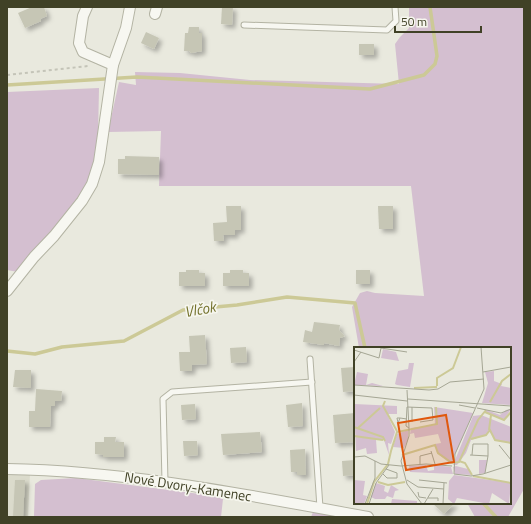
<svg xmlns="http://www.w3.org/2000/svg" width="531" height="524" viewBox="0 0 531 524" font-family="'Titillium Web',sans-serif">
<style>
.built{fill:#dbdbcc}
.green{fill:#d4bfd0}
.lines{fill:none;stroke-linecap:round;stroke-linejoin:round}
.stream{stroke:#ccc996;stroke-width:3.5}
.building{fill:#c6c6b5;filter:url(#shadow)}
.lane-casing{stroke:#b3b3a3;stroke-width:7}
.street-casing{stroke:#b3b3a3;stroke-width:12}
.path{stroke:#c4c4b8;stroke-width:2;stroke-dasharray:3 3;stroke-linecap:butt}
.lane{stroke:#f7f7f1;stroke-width:5}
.street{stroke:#f7f7f1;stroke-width:10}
.labels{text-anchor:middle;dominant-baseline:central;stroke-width:3.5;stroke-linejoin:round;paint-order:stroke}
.street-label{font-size:14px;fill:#404126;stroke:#f6f6ee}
.water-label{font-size:15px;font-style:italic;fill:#73712c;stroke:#f6f6ee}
.inset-river{fill:none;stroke:#ccc996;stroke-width:2}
.inset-road{fill:none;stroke:#a5a694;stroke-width:1}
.view{fill:#e0580d;fill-opacity:0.15;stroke:#e0580d;stroke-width:2}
.inset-edge{fill:none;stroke:#404126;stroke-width:2}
</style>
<defs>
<filter id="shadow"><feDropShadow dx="3.5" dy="3.5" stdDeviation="2" flood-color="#0004"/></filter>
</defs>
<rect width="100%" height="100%" fill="#e9e9de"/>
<!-- built -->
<path class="built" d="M7,472L30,473L28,517H7Z"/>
<!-- green -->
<g class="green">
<path d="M409,7H524V489L508,517H475L467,503H510V348H359L352,307L360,293L367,291L375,293L424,296L411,186H159L161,131L108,132L119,82L136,85L135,72L180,73L250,80L399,84L395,44L400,37L409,28Z"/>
<path d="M99,88L98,136L92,176L79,200L18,272L7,270V92Z"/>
<path d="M76,478L215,496L223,499L221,517H34L35,484L41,480Z"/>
<path d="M313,512L342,517H311Z"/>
</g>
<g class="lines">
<!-- stream -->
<g class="stream">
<path d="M7,85L137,77L370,89L424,75L435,64L437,56L430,7"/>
<path d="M7,351L35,354L62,347L124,341L183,310L237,305L287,297L355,303L365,348"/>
<path d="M483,503L496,517"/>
</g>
</g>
<!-- building -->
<g class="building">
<path d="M32,7H44L47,16L40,19L41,21L25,28L18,13Z"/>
<path d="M222,7H233L232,25L221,24Z"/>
<path d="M189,27H199V33H202V51L191,53L189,51H184L185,33H188Z"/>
<path d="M146,32L159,38L154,49L141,43Z"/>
<rect x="359" y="44" width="15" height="11"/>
<path d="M125,156L159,157V175L118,174V159H125Z"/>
<path d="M226,206H241V230H235V235H223L224,241H214L213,223L227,222Z"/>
<path d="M378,206H393V229H379Z"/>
<path d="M186,270H199V273H205V286H179V272H186Z"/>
<path d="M230,270H243V273H249V286H223V273H230Z"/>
<rect x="356" y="270" width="14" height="14"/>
<path d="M314,322L340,325L339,330L345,336L340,338L339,346L324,343V345L303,342L305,330L312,332Z"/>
<path d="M205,335L207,364L192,365V371H180L179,352H190L189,336Z"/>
<path d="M246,347L247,362L231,363L230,348Z"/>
<path d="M355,367V391L343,392L341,368Z"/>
<path d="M15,370H31V388L13,387Z"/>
<path d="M36,389L62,391L61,401H55V406H51L50,427H29V411H35Z"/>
<path d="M302,403L303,426L288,427L286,405Z"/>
<path d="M195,404L196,419L182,420L181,405Z"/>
<path d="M355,413V442L335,443L333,415Z"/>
<path d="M260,432L262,452L223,455L221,434Z"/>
<path d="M104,437H116L115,442H124V457H103V455L95,454V442H104Z"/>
<path d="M183,441H197L198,455L184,456Z"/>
<path d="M305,449L306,475H297V472H291L290,450Z"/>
<path d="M355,460V475L343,476L342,461Z"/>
<path d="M15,480H25L23,517H13Z"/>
<path d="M432,503H455L444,514Z"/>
</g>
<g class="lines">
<!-- lane casing -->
<g class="lane-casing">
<g id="lane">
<path d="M244,25L387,30L396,21L395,7"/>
<path d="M310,359L320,508"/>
<path d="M165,482L163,399L172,392L312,382"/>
</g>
</g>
<!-- street casing -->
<g class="street-casing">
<g id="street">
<path d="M155,14L157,7"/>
<path d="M113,65L126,28L130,7"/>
<path d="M7,291L34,257L54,236L82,201L92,184L99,162L113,65L83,52L79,43L83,16L87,7"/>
<path d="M7,469C129,471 248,495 368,517"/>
</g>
</g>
<!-- path -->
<path class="path" d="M7,75L88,66"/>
<!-- lane -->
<use href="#lane" class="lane"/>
<!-- street -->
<use href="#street" class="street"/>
</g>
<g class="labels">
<!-- street labels -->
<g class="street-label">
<text transform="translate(188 486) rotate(9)">Nové Dvory-Kamenec</text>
</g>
<!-- water labels -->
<g class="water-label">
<text transform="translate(200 309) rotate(-10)">Vlčok</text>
</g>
</g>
<!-- overview -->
<g transform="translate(354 347)">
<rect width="157" height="157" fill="#e9e9de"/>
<path d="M29,2L42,5L45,14L27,11ZM55,16H60L56,40L43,38L41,37L44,24L54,22ZM140,24V34L148,37L147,39L157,41V58L128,56L134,36L131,25ZM3,25L14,27L12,38L18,36L29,39L0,38ZM0,57L43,59V67H33L41,85L37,97L34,96L35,108L30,93H22L23,106L13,107L12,101L2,104ZM80,60L119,66L97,117L83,106L81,97L87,96L84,87L61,91L60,86L56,87L57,81L81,78ZM157,62L150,73L130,65L133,63L146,68L152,63ZM127,68L157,80V96L142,93L135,84L132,88L117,93L112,106L103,118H99L119,69ZM54,83V93L50,101L39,100L43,87ZM125,113H133L131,126L125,127ZM72,118L74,124L80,123V118L97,120L99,127L56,125L55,119ZM102,119L114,122L118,128L101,127L99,120ZM100,128L157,136L155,157L138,146L135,157L103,151L100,157L94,152L95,134ZM0,133L11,134L9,148L13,149L10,157H0ZM22,136L31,139L30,144L34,146L37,138L45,143L41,144L39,151L33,149L31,152H21L17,150ZM38,152L63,154V157H37Z" fill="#d4bfd0"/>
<path class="inset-river" d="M83,39V31L99,21L107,0M60,41L83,40M31,54L29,59L43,84M136,55L148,34L157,27M131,65L150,73L157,65M0,80L29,90L31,94M4,81L26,61M135,83L137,68M0,89L29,93M117,92L132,88L136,83L141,93L157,96M37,104L43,85L83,77L82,60M48,108L81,98L84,106L98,116L105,115L124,73L132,63M105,114L111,116L118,128M119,129L157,136M24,135L34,138L51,135M13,157L20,135L34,117L37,104"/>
<path class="inset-road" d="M127,0L130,42L101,107L100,127L117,129L129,127L157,118M0,3L25,11L27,1L53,5M0,15L7,5M129,25L157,20M0,38L75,43L84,42L96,35L130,32M53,43L55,81M0,48L53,54M54,52L157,59M105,58L121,61M58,60V75M123,61L147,66L157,62M46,71L44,76L43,71H46L53,72M66,75L79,73L78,61L53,60L52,79L55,81V89L47,114L53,137L68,157M145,98L157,113M77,104L81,117M116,108L134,109L131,126M118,108L119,97H134V109M0,110L11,109L27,117L47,119L72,117L98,119M66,117V109L78,106M29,127L33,131H43V126L32,122M53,133L64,140L90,142M65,133L93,136M64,145L65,150L72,151M74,151H84V154M11,157L21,131V114M15,157L22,136L35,118M70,157L79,142M89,157L90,136"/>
<path class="view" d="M92,68L100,115L52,123L44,76Z"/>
<rect width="157" height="157" class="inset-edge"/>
</g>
<!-- border -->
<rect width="531" height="524" fill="none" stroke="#404126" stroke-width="16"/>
<!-- scale -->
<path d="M395 26v6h86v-6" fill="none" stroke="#404126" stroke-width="2"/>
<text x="401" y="26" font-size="12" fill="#404126" stroke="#f6f6ee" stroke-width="3" paint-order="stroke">50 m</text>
</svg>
